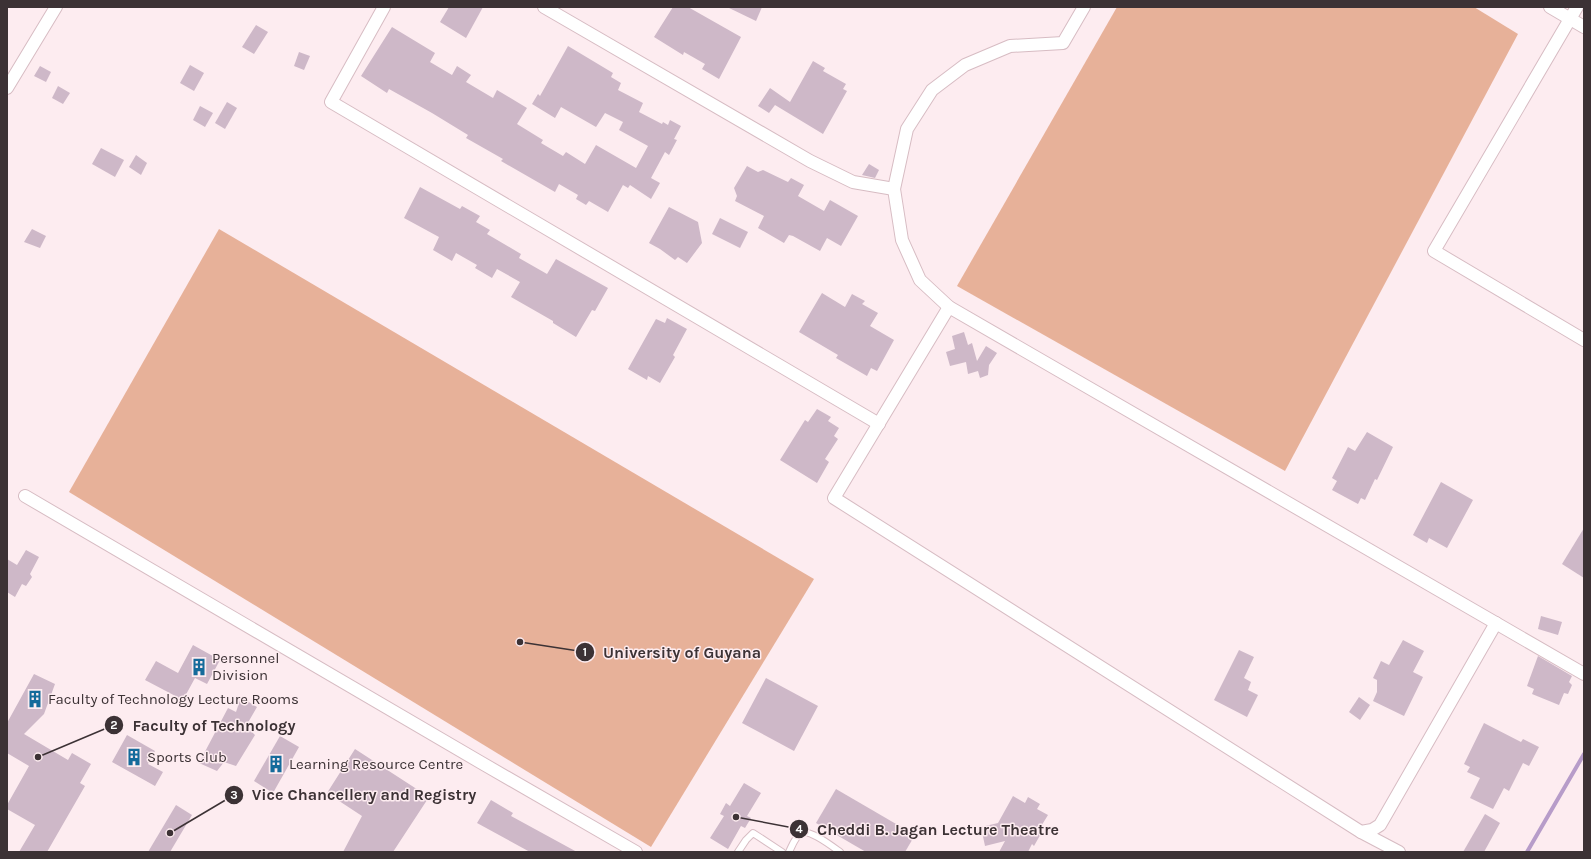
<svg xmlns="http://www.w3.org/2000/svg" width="1591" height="859" viewBox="0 0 1591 859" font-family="Karla,sans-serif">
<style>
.forest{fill:#e7b199}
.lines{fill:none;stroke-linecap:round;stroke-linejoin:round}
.stream{stroke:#b79cc9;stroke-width:4}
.building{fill:#ceb8c8}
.lane-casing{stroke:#d7bcc3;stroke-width:8}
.street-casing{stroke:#d7bcc3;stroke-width:14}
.lane{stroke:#fff;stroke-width:6}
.street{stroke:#fff;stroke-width:12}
.labels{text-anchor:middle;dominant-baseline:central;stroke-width:3;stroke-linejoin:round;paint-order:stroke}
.poi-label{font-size:15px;fill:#3c3235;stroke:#fdecf0;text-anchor:start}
.leader{fill:none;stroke:#3c3235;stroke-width:1.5}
.callout-dot{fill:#3c3235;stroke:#fdecf0;stroke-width:1.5}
.mark-label{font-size:12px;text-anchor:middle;font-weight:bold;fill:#fff}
.callout-label{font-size:16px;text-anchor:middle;font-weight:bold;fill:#3c3235;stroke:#fdecf0;stroke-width:3;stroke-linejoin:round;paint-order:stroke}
</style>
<rect width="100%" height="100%" fill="#fdecf0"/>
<!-- forest -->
<g class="forest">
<path d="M1117,7H1474L1518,34L1285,471L957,286Z"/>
<path d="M219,229L814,579L651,847L69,492Z"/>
</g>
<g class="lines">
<!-- stream -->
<path class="stream" d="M1527,852L1584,754"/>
</g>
<!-- building -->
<g class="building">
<path d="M449,7H483L466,38L440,22Z"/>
<path d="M673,7H688L741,37L719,79L702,69L705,64L684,52L683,55L654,37Z"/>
<path d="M727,7H762L756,21Z"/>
<path d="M256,25L268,32L254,54L242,47Z"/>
<path d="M392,27L435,53L430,62L452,75L457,66L471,75L466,82L493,98L497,90L527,108L517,124L543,140L541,143L563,156L566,152L585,164L596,145L636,168L648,146L619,130L623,122L605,113L596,127L561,107L555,118L532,104L538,94L540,96L568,46L613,73L611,77L621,83L618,90L643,103L639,112L662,124L663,122L668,125L670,120L681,126L674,139L677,140L669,155L665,152L651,178L660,183L651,199L630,185L628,188L623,185L608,212L589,201L586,205L576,199L578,195L559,184L555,192L501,161L503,159L466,138L468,135L432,113L389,89L387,93L361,76Z"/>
<path d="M299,52L310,56L304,70L294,66Z"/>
<path d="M813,61L825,68L823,71L846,84L843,89L847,91L823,134L775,105L769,113L758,106L770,88L790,102Z"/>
<path d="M190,65L204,73L194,91L180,83Z"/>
<path d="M40,66L51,72L46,82L34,76Z"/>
<path d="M58,86L70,93L63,104L52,98Z"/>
<path d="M227,102L237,108L225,129L215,123Z"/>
<path d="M200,106L213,113L205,127L193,120Z"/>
<path d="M101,148L124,160L115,177L92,164Z"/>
<path d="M136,155L147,163L141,175L129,167Z"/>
<path d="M869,164L879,170L875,178L862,175Z"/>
<path d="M747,166L758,172L763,170L788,182L791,178L804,185L798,196L824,211L830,200L858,216L841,246L827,238L820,251L793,236L789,235L784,243L758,228L764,216L735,201L737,196L734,188Z"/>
<path d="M420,187L460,209L462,206L480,216L476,222L490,230L487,234L521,254L519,258L547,274L556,259L608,288L595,311L592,310L576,337L553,323V321L511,297L520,282L497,269L492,278L475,268L477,265L456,253L452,261L433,250L439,237L404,218Z"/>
<path d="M669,207L698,222L702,243L687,263L678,257L675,260L660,249L649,243Z"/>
<path d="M720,218L748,232L740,248L712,234Z"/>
<path d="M32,229L46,236L40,248L24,242Z"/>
<path d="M822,293L845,307L852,294L865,301L862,304L878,313L870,326L894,340L877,371L871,368L867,376L836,358L838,355L799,332Z"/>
<path d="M667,318L687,329L673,355L675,357L660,383L648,376L647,380L628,369L656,319L665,323Z"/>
<path d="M964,332L968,345L972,343L977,361L986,346L997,353L989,365L988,375L980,378L978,371L968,374L966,362L950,366L946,352L955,349L952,336Z"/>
<path d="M817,409L831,417L828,421L839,428L834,436L838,439L825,459L829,462L817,483L780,460L805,420L808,422Z"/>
<path d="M1367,432L1393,447L1377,480L1375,479L1365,500L1361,498L1358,504L1332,490L1337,481L1332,478L1348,447L1355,451Z"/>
<path d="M1441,482L1473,500L1447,548L1429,538L1427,543L1413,535Z"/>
<path d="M1584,528V578L1562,564Z"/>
<path d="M26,550L39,557L30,574L32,577L26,586L22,584L15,597L7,592V559L17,565Z"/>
<path d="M1541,616L1562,622L1558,635L1538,629Z"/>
<path d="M1403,640L1424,651L1413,672L1423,677L1404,716L1373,701L1377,692V680L1373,678L1381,661L1389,665Z"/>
<path d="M193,645L220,660L207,684L195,678L183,700L145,680L156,661L178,673Z"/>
<path d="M1239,650L1254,657L1244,678L1251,682L1248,690L1258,695L1247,717L1214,700Z"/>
<path d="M1538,656L1572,676L1569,682L1572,685L1568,694L1564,693L1559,705L1532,694L1534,689L1527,686Z"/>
<path d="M34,674L55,684L44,714L24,734L68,760L72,753L91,764L80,783L85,786L47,852H19L35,825L7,809V805L29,766L7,753V723Z"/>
<path d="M766,678L818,706L794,751L742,723Z"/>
<path d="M241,697L257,707L246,726L255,735L236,766L224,762L217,771L199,763L228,708L236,712Z"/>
<path d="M1359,697L1370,705L1360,720L1349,712Z"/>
<path d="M1484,723L1521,742L1523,739L1539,747L1529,766L1523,763L1509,791L1504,788L1493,809L1470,798L1480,778L1467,772L1470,767L1464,764Z"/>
<path d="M127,735L155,751L148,764L163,772L155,786L112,762Z"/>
<path d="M280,736L299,747L273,793L254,781Z"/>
<path d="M355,749L429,797L393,852H343L362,816L327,793Z"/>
<path d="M744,783L761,793L747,816L751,818L745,828L741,826L728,849L710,838L724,816L720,814L726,803L730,806Z"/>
<path d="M836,789L915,835L905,852H866L816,823Z"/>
<path d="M1013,796L1025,803L1028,797L1040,804L1037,809L1048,815L1040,828L1043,830L1034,846L1032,844L1028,852H999L1005,841L985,846L981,827L998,823Z"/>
<path d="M491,800L513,813L511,816L577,852H530L477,823Z"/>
<path d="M176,805L192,815L170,852H148Z"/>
<path d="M1485,814L1500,823L1484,852H1463Z"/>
</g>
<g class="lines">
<!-- lane casing -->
<g class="lane-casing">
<g id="lane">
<path d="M738,852L746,840L753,833L782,852"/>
<path d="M789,852C792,846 795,837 801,833C810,829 833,847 840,852"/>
</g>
</g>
<!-- street casing -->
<g class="street-casing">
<g id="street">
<path d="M384,7L331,102L879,424"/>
<path d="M544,7L810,161L853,182L894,189"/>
<path d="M1084,7L1063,43L1010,46L965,65L932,90L907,129L894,189L902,240L920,280L949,307L1584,674"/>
<path d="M1550,7L1584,27"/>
<path d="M1577,7L1434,251L1584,340"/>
<path d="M7,88L56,7"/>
<path d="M949,307L834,498L1361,832L1372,830L1380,825L1496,623"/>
<path d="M25,496L480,762L636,852"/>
<path d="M1361,832L1399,852"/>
</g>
</g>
<!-- lane -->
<use href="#lane" class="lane"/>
<!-- street -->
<use href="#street" class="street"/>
</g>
<!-- icons -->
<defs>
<g id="building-bare" transform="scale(1.38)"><path d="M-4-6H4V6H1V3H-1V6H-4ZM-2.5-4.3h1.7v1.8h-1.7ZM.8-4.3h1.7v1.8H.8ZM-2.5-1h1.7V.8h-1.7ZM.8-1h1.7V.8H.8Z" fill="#156b9b" stroke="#fdecf0" stroke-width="2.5" paint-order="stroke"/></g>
</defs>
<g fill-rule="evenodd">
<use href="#building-bare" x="199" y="667"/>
<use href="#building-bare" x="35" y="699"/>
<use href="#building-bare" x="134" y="757"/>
<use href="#building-bare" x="276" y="764"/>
</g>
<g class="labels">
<!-- poi labels -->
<g class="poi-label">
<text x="212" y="658">Personnel<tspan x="212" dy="17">Division</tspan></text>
<text x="48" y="699">Faculty of Technology Lecture Rooms</text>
<text x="147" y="757">Sports Club</text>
<text x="289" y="764">Learning Resource Centre</text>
</g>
</g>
<!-- callouts -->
<path class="leader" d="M520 642L585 652M38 757L114 725M170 833L234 795M736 817L799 829"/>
<g class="callout-dot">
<circle cx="520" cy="642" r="4"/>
<circle cx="38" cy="757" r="4"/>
<circle cx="170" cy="833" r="4"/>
<circle cx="736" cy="817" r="4"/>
<circle cx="585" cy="652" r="10"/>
<circle cx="114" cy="725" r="10"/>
<circle cx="234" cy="795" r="10"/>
<circle cx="799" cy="829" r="10"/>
</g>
<g class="mark-label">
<text x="585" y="656">1</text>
<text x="114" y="729">2</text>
<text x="234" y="799">3</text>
<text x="799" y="833">4</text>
</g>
<g class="callout-label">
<text x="682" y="658">University of Guyana</text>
<text x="214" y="731">Faculty of Technology</text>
<text x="364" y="800">Vice Chancellery and Registry</text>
<text x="938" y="835">Cheddi B. Jagan Lecture Theatre</text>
</g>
<!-- border -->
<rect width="1591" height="859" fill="none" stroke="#3c3235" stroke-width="16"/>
</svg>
